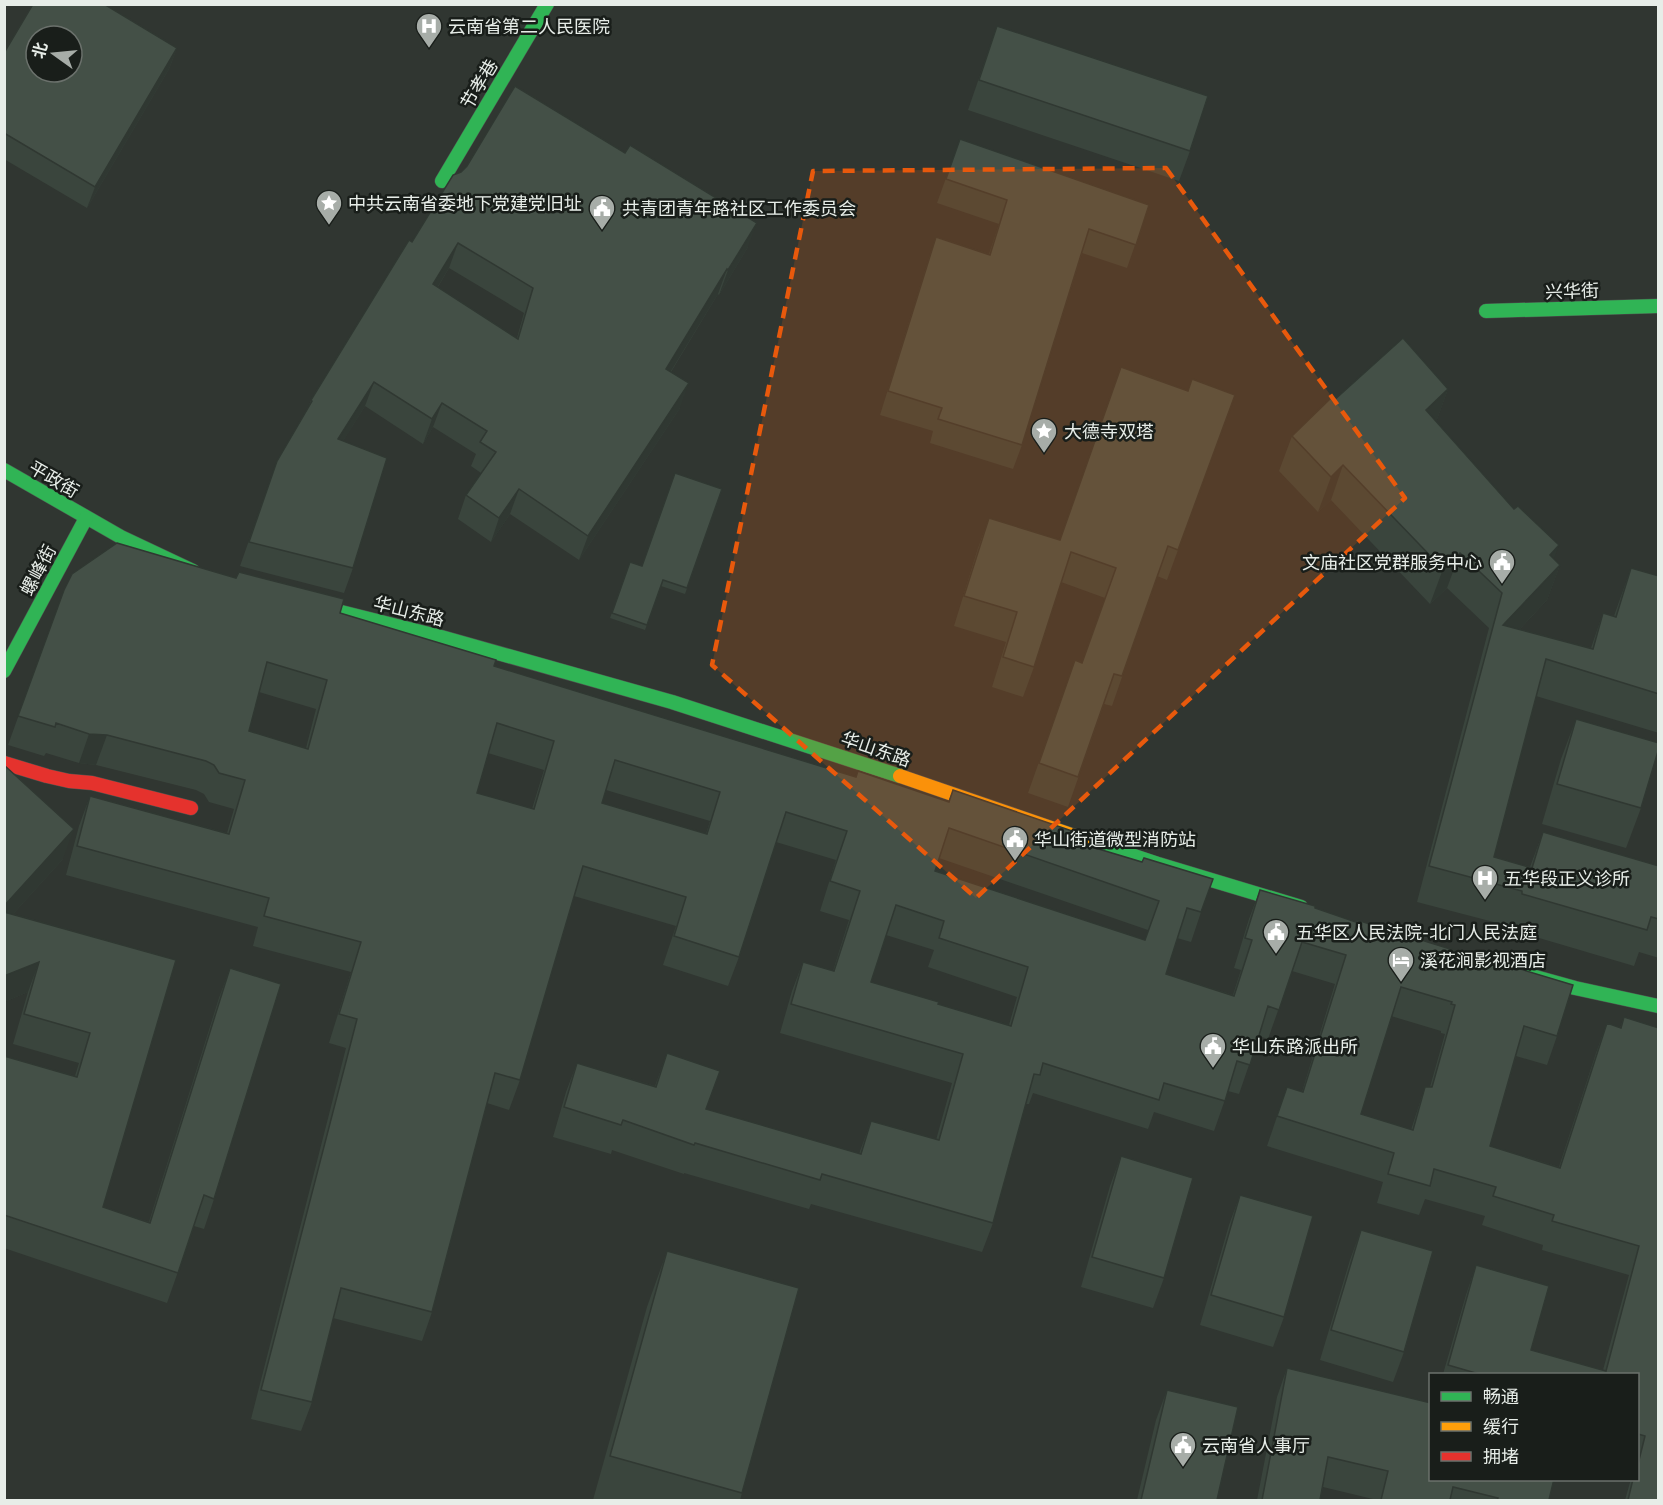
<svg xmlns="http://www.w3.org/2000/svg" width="1663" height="1505" viewBox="0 0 1663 1505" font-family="'IBM Plex Serif','Noto Sans SC',serif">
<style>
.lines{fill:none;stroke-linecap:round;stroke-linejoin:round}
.fast-casing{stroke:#4e534f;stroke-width:15}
.slow-casing{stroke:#4e534f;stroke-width:15}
.jam-casing{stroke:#4e534f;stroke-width:15}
.fast{stroke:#30b455;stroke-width:14}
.slow{stroke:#ff9f0a;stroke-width:14}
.jam{stroke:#e5322d;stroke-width:14}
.wall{fill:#3a453d;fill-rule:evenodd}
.shaded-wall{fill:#303832}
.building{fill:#445047;stroke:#303832;stroke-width:1.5;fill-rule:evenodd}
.marked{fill:#e8590c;fill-opacity:0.2;stroke:#e8590c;stroke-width:4.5;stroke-dasharray:12 8;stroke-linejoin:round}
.labels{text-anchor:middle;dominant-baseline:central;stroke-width:5;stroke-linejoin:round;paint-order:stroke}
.poi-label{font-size:18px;fill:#e7ede8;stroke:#191e1a;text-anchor:start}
.street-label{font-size:18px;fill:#e7ede8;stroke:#191e1a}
</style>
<rect width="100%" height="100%" fill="#303631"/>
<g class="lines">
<!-- fast casing -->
<g class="fast-casing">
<g id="fast">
<path d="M442,181L547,4"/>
<path d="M1486,311L1658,306"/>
<path d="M4,470L121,537L193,571"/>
<path d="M297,601L441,637L672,702L900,776"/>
<path d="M4,671L86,518"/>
<path d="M1095,843L1158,864L1301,907"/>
<path d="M1528,975L1575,988L1658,1006"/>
</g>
</g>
<!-- slow casing -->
<g class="slow-casing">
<path id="slow" d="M900,776L1095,843"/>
</g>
<!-- jam casing -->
<g class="jam-casing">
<path id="jam" d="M4,763L47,776L69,781L92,783L191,808"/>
</g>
<!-- fast -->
<use href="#fast" class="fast"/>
<!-- slow -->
<use href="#slow" class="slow"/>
<!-- jam -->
<use href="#jam" class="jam"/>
</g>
<!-- wall -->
<g class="wall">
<path d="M997,26L1190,151L1179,181L968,110Z"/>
<path d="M177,48L169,69L87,208L4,159V53Z"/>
<path d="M960,139L1149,205L1127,268L1082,253L1022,445L1013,469L930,443L933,431L880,415L928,261L936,237L989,254L999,224L937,203Z"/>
<path d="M412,242L748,247L719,295L718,294L671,372L680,408L579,560L510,514L491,542L458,519L466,495L481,473L471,466L476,454L433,427L423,444L365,406L343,441L353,568L344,593L240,566L277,461L308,408L311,400ZM449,268L524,313L517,338L438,287Z"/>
<path d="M1448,389L1436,422L1554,559L1560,565L1547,600L1519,630L1591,648L1603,613L1614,616L1631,568L1659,576V733L1536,696L1494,857L1530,867L1543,832L1659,866V958L1639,952L1634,966L1509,929V926L1417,902L1489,628L1447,588L1430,604L1331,500L1318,512L1279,471L1292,436L1333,401Z"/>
<path d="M1188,391L1235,395L1167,580L1157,576L1112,706L1104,704L1068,807L1028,793L1075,660L1082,662L1105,598L1061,582L1034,667L1023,697L992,687L1006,642L954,626L978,548L989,518L1060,540Z"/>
<path d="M722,489L685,594L661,586L645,630L610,618L630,562L642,566Z"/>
<path d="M64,590L340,613L494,666L856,777L948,802L953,790L1072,841L1201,912L1191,942L1177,938L1166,974L1233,995L1241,970L1234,968L1249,919L1260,890L1315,908L1557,1036L1547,1065L1516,1056L1490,1146L1559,1167L1596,1053L1607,1023L1620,1028L1624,1017L1659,1500H1625L1631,1479H1638V1374H1443L1466,1295L1476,1265L1531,1350L1603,1370L1629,1275L1542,1250L1543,1245L1482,1225L1485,1216L1425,1199L1419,1215L1377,1203L1383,1182L1267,1146L1287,1087L1302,1092L1335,984L1292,971L1268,1039L1259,1036L1239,1094L1228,1091L1214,1131L1154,1112L1148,1129L1033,1093L1029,1104H1026L993,1223L982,1252L811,1204L809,1209L684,1173V1174L612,1150L611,1154L553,1137L566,1092L577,1063L655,1086L667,1053L706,1109L859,1154L871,1121L936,1140L952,1083L780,1033L792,991L803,962L833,971L849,920L820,911L836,860L776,842L739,957L728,986L663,965L676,926L574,896L520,1080L509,1110L487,1103L432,1312L422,1341L333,1318L312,1402L301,1431L251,1419L346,1048L329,1043L351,972L253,946L258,927L66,875L79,826L90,796L227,833L234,809L209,802L204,794L196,790L96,765L79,763L46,753L44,756L8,745ZM259,692L316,709L306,748L249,731ZM488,753L544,770L532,809L477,793ZM606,790L710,821L706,834L602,803ZM939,858L1148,930L1145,940L935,871ZM886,935L934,950L928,967L1017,997L1009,1025L938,1004L871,982ZM1391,1016L1441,1031V1033L1445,1034L1430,1087H1425L1411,1130L1361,1114Z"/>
<path d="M1576,719L1641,808L1626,848L1542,824L1561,759Z"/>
<path d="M4,765L63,859L13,914L176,960L103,1207L149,1222L219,998L230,968L214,1199L204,1229L194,1226L167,1303L4,1248V1056L75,1076L79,1063L13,1044L28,992L4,1002Z"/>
<path d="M1121,1156L1164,1278L1153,1308L1081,1287L1110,1186Z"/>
<path d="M1240,1195L1284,1317L1273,1347L1200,1325L1229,1225Z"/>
<path d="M1361,1230L1404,1352L1393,1382L1320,1360L1350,1260Z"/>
<path d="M667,1251L742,1493L740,1500H593L647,1307Z"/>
<path d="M1287,1368L1549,1500H1377L1323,1487L1320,1500H1257L1277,1397Z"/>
<path d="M1167,1390L1217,1500H1137L1156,1420Z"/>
</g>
<!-- shaded-wall -->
<g class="shaded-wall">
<path d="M177,48L169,69L87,208L95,187Z"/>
<path d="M757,223L748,247L719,295L728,270Z"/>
<path d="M458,243L449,268L425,308L433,284Z"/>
<path d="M727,269L718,294L657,394L666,369Z"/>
<path d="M374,382L365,406L329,464L338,439Z"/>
<path d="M689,383L680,408L579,560L588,536Z"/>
<path d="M1448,389L1435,425L1426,410Z"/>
<path d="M442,403L433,427L423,444L432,419Z"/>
<path d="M1343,465L1331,500L1318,512L1331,477Z"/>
<path d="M519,489L510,514L491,542L499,518Z"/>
<path d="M1559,545L1547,578L1560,565L1547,600L1490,661L1503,625L1550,555Z"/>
<path d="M1460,553L1447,588L1430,604L1443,569Z"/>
<path d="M89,734L107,735L96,765L79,763Z"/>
<path d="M74,829L63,859L4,924V906Z"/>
<path d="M39,962L28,992L4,1002V976Z"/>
</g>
<!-- building -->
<g class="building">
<path d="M33,4H104L177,48L95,187L4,133V53ZM36,36H72V72H36Z"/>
<path d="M997,26L1208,96L1190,151L979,80Z"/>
<path d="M515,86L625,153L630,145L757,223L728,270L727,269L666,369L689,383L588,536L519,489L499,518L466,495L496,452L480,442L487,431L442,403L432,419L374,382L338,439L387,458L353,568L249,542L277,461L312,401L311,400L409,240L412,242L453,175L461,172L467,166ZM458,243L533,288L518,339L433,284Z"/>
<path d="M960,139L1149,205L1136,245L1089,229L1022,445L938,419L942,408L888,391L936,237L990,255L1007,200L946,179Z"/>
<path d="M1403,338L1448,389L1426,410L1514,509L1518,506L1559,545L1550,555L1560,565L1503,625L1593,649L1603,613L1616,617L1631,568L1659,576V694L1546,659L1494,857L1532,868L1543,832L1659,866V919L1651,917L1647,930L1522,894V891L1429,866L1502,593L1460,553L1443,569L1343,465L1331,477L1292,436L1331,398L1333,401Z"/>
<path d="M1121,367L1188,391L1192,379L1235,395L1178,550L1168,546L1122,676L1114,674L1078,777L1039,763L1075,660L1082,663L1116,568L1071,552L1034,667L1003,657L1017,612L964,596L989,518L1060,540Z"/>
<path d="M675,473L722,489L687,588L663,580L647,625L612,613L630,562L642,566Z"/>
<path d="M117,543L236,578L239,572L344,599L340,613L496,660L494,666L856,777L858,771L949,802L953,790L1075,832L1072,841L1142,862L1144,858L1213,879L1201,912L1187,908L1166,974L1234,996L1252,940L1245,938L1260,890L1315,906V908L1356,922L1357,920L1466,954L1467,953L1573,985L1557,1036L1524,1026L1490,1146L1560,1168L1607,1023L1621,1028L1624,1017L1659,1028V1500H1628L1633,1479H1638V1464L1645,1436L1638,1434V1374H1479L1448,1365L1476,1265L1549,1286L1531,1350L1606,1371L1639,1246L1552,1221L1554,1215L1493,1196L1496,1187L1434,1169L1430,1186L1388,1174L1394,1153L1277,1116L1287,1087L1303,1092L1346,955L1302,942L1279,1010L1268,1006L1250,1065L1237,1061L1225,1101L1164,1083L1159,1100L1043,1063L1040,1075L1034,1074L993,1223L822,1174L820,1180L695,1143L694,1145L623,1120L621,1125L564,1107L577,1063L656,1087L667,1053L720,1071L706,1109L861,1154L871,1121L939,1140L963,1054L791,1004L803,962L834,971L860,891L830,881L847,831L786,812L739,957L674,936L686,897L583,866L520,1080L495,1073L432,1312L341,1288L312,1402L261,1390L357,1019L339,1014L361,942L264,916L269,898L77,846L90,796L229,834L245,780L219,773L214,765L206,761L107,735L89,734L56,723L55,727L18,716L64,590L72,574ZM267,662L327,680L308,749L249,731ZM497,723L554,741L534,809L477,793ZM615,760L720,792L707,834L602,803ZM949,828L1159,901L1145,940L935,871ZM896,905L944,921L939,938L1028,967L1011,1026L938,1004L939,1002L871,982ZM1401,987L1452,1002L1451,1004L1455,1005L1432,1087H1425L1413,1130L1361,1114Z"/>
<path d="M1576,719L1659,743V748L1641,808L1557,784Z"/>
<path d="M4,765L74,829L4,906Z"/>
<path d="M4,912L176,960L103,1207L150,1223L230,968L281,984L214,1199L204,1195L178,1273L4,1215V1056L77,1077L90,1033L24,1014L39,962L4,976Z"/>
<path d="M1121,1156L1193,1178L1164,1278L1092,1257Z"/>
<path d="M1240,1195L1313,1216L1284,1317L1211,1295Z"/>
<path d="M1361,1230L1433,1251L1404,1352L1331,1330Z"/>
<path d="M667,1251L799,1288L742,1493L610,1456Z"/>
<path d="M1287,1368L1431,1403V1479H1554L1549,1500H1497L1498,1498L1453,1487L1450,1500H1381L1388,1471L1328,1457L1320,1500H1262Z"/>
<path d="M1167,1390L1238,1407L1217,1500H1141Z"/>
</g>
<!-- marked area -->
<path class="marked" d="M1166,168L1405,498L976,898L712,665L813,171Z"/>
<!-- icons -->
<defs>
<g id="hospital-pin" transform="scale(1.35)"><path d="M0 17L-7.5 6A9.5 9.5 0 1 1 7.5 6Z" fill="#a7ada8" stroke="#191e1a"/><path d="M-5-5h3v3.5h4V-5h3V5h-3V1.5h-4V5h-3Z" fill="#fff"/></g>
<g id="sight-pin" transform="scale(1.35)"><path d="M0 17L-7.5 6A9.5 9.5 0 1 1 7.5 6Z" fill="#a7ada8" stroke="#191e1a"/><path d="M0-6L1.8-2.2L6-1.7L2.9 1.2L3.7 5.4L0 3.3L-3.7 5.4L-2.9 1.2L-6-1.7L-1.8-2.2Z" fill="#fff"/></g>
<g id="civic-pin" transform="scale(1.35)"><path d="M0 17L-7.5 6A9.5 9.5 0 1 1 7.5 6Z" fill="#a7ada8" stroke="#191e1a"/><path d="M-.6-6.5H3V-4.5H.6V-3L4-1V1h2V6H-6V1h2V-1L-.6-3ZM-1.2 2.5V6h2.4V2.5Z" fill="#fff"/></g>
<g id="hotel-pin" transform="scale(1.35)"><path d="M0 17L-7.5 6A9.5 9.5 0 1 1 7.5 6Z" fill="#a7ada8" stroke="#191e1a"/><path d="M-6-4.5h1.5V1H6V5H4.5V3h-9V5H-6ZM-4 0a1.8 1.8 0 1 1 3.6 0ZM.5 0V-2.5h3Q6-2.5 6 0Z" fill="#fff"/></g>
</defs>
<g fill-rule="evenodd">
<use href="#hospital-pin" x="429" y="26"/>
<use href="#sight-pin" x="329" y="203"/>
<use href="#civic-pin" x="602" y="208"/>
<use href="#sight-pin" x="1044" y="431"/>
<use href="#civic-pin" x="1502" y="562"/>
<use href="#civic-pin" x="1015" y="839"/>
<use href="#hospital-pin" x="1485" y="878"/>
<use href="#civic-pin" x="1276" y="932"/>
<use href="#hotel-pin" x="1401" y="960"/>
<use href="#civic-pin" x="1213" y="1046"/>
<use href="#civic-pin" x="1183" y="1445"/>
</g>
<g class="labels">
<!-- poi labels -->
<g class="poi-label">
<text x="448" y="26">云南省第二人民医院</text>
<text x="348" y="203">中共云南省委地下党建党旧址</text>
<text x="622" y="208">共青团青年路社区工作委员会</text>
<text x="1064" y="431">大德寺双塔</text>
<text x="1482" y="562" text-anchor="end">文庙社区党群服务中心</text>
<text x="1034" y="839">华山街道微型消防站</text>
<text x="1504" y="878">五华段正义诊所</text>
<text x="1296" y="932">五华区人民法院-北门人民法庭</text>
<text x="1420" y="960">溪花涧影视酒店</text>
<text x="1232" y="1046">华山东路派出所</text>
<text x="1202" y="1445">云南省人事厅</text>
</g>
<!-- street labels -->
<g class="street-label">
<text transform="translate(479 84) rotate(-59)">节孝巷</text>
<text transform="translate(1572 291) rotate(-2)">兴华街</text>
<text transform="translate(54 479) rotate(30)">平政街</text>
<text transform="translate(38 570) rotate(-62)">螺峰街</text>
<text transform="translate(409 611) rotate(14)">华山东路</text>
<text transform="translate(876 749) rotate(19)">华山东路</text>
</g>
</g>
<!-- border -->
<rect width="1663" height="1505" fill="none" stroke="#e7ede8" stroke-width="12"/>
<!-- legend -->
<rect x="1429" y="1373" width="210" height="108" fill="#191e1a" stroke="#6b716c" stroke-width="1.5"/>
<rect x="1441" y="1392" width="30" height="9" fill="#30b455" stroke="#6b716c" stroke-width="1.5"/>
<text x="1483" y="1403" font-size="18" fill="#e7ede8">畅通</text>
<rect x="1441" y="1422" width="30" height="9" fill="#ff9f0a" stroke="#6b716c" stroke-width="1.5"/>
<text x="1483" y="1433" font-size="18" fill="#e7ede8">缓行</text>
<rect x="1441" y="1452" width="30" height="9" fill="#e5322d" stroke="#6b716c" stroke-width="1.5"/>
<text x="1483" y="1463" font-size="18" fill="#e7ede8">拥堵</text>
<!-- north arrow -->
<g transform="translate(54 54) rotate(285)"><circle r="28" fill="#191e1a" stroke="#6b716c" stroke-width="1.5"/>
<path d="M0-4.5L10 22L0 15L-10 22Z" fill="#a7ada8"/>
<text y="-9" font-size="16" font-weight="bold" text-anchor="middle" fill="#e7ede8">北</text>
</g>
</svg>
